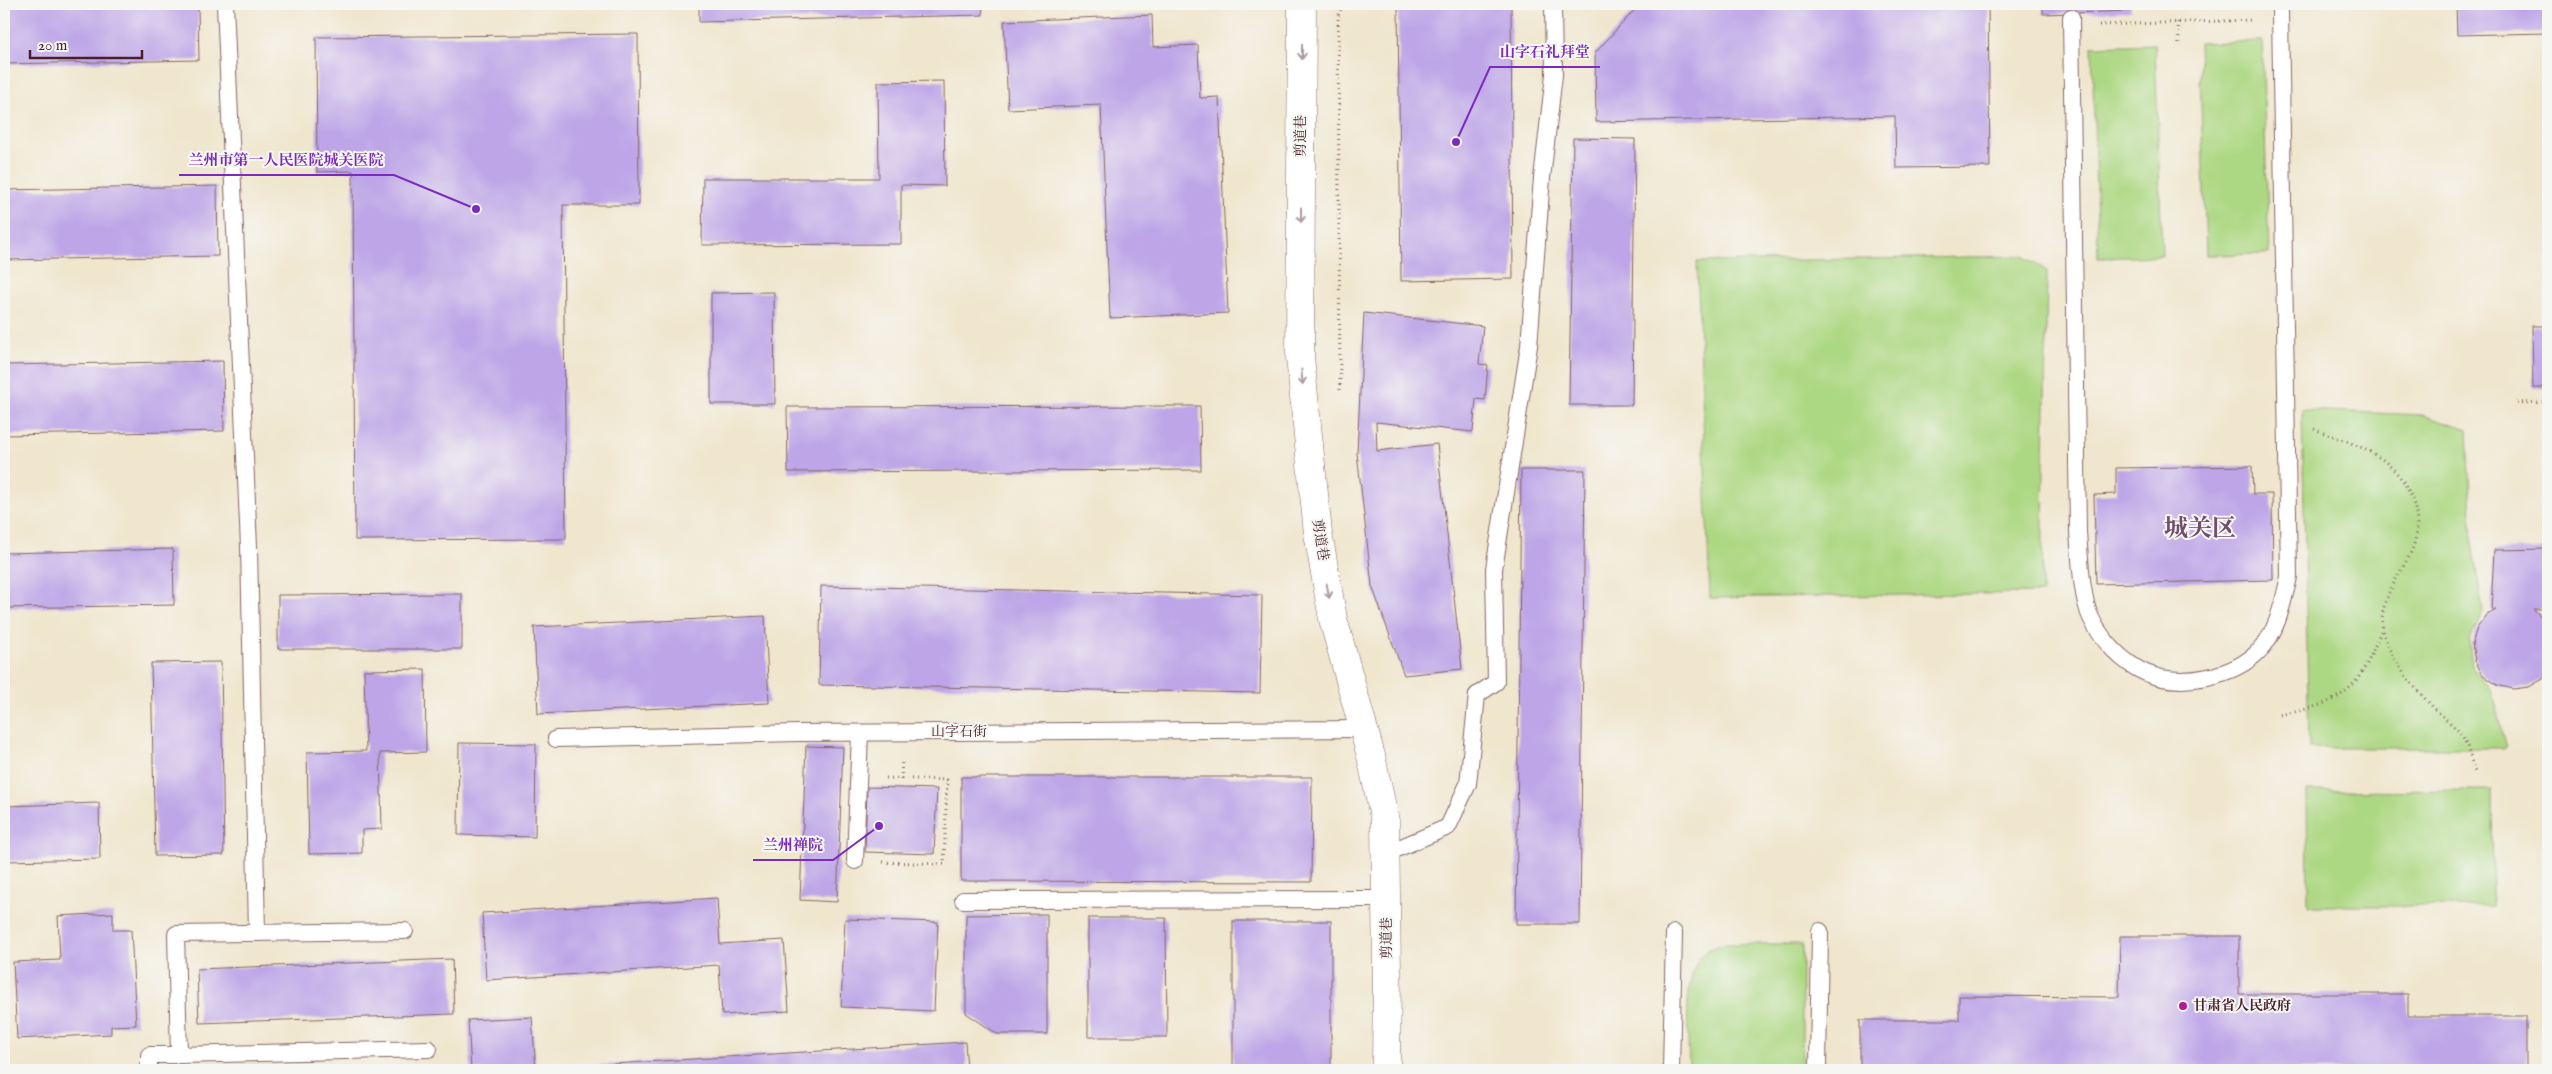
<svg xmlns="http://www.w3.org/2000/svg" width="2552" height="1074" viewBox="0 0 2552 1074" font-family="'IM FELL English','Noto Serif SC',serif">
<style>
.green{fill:#add883;stroke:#7c7c57}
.building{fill:#bda5e7}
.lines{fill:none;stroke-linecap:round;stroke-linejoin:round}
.service-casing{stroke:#846564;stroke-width:18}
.tertiary-casing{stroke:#846564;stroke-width:29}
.path{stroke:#846564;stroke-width:3;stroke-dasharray:1 4;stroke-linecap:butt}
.service{stroke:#fff;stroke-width:16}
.tertiary{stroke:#fff;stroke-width:28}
.oneway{stroke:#ae9aa0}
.poi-dot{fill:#b5179e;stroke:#f6f6f2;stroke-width:2}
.labels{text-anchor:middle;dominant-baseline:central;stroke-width:4;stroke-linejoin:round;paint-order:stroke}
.street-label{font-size:14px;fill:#4a1f2b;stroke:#f6f6f2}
.poi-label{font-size:14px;font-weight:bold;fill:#4a1f2b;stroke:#f6f6f2;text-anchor:start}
.town-label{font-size:24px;font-weight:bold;fill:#724e6d;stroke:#f6f6f2}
.leader{fill:none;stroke:#7b2cbf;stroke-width:2}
.callout-dot{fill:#7b2cbf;stroke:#f6f6f2;stroke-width:2}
.callout-label{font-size:15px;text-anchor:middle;font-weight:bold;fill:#7b2cbf;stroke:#f6f6f2;stroke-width:4;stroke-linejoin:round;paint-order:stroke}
</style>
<rect width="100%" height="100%" fill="#f6f6f2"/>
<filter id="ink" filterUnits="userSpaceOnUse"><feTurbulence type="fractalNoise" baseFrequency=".02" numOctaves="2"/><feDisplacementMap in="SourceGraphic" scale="10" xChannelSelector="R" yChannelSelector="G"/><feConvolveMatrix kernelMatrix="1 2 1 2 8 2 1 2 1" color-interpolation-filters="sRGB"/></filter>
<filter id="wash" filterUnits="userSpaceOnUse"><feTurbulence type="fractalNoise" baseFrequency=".0096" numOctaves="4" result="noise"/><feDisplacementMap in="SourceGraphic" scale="20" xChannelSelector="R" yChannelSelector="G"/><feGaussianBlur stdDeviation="1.12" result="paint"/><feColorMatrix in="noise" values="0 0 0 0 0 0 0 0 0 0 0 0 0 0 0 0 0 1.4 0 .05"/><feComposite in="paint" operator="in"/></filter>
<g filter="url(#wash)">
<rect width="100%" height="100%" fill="#f0e6ce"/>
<!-- green -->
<g class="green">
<path d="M2262,41L2269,254L2206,255L2199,43Z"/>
<path d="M2155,44L2162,256L2098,258L2092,46Z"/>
<path d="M2023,256L2047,271L2042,593L1710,598L1697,262Z"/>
<path d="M2302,410L2423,415L2467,430L2472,543L2483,612L2469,640L2472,666L2491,690L2506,748H2309Z"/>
<path d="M2492,790L2493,906H2308L2307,791Z"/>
<path d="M1724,944H1802V1070H1689C1689,1039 1680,973 1706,951C1710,948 1718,946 1724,944Z"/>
</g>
<g id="blocks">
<!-- building -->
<g class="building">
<path d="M4,4H198L199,60L4,64Z"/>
<path d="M699,4H982L983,15L699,22Z"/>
<path d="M1398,4H1511L1513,279L1401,281Z"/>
<path d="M1640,4H1988L1990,167L1896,168L1895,116L1596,122L1595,53Z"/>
<path d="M2043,4H2130L2131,11L2043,14Z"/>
<path d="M2238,4H2323V5L2238,7Z"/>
<path d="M2456,4H2548V33L2457,35Z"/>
<path d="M1152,15L1153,47L1198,45L1200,98L1219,97L1228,313L1110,318L1101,105L1008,109L1004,21Z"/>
<path d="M638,34L639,205H563L566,539L355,540L353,171L317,172L316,37Z"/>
<path d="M944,81L945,186L901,185V244L702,245L703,178H879L878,82Z"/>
<path d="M1573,138L1635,139L1632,405H1569Z"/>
<path d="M217,186L218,256L4,260V190Z"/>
<path d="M774,292L775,404H711V293Z"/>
<path d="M1364,313L1483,326L1479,364L1488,365L1485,400L1476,399L1473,432L1376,422L1377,451L1437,444L1462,669L1404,675L1372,586L1357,453Z"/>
<path d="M2532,326H2548V388H2533Z"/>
<path d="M223,361L224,431L4,435V365Z"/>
<path d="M1200,406L1201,470L788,472L787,407Z"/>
<path d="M2252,466L2253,494H2272L2273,580L2096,584L2094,495L2116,494V468Z"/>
<path d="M1521,470H1585L1580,924H1516Z"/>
<path d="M173,549L174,605L4,608V553Z"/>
<path d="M2548,549V609H2533L2548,622V672L2543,679L2529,687L2513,689L2497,685L2483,675L2475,661L2472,644L2477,628L2487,615L2496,610H2491L2494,550Z"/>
<path d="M821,586L1262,595L1260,693L819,685Z"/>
<path d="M462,594V649H278V595Z"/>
<path d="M765,616L769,703L538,714L534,627Z"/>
<path d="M221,662L224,855L155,856L151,663Z"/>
<path d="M425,669L426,752L380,753L382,829L362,830V853L309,854L307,752L366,751L364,670Z"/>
<path d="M459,743L536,744L535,837L458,835Z"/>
<path d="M806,746L843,747L837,902L800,900Z"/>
<path d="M961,777H1312L1311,882L961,881Z"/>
<path d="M867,787L937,789L934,854L865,852Z"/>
<path d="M99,803L100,859L4,861V806Z"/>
<path d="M717,898L720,944L784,940L789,1011L722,1015L719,965L486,980L482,913Z"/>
<path d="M113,913V930H131L136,1025L111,1026V1034L17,1039L13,962L60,960L58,916Z"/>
<path d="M1047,914V1034H997L966,1013V915Z"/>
<path d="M1088,918H1166L1167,1037H1088Z"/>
<path d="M845,919L938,922L934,1011L841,1007Z"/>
<rect x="1233" y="921" width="98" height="149"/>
<path d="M2120,936H2239V994H2408V1016H2526V1070H1860V1020H1959V996L2119,997Z"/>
<path d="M452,959L454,1014L199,1023L197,969Z"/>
<path d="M532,1017L536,1070H471L468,1020Z"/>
<path d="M965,1042L967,1070H565V1067Z"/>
</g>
</g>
</g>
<g filter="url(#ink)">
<use href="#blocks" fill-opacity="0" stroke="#846564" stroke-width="1"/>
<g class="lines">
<!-- service casing -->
<g class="service-casing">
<g id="service">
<path d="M225,4L249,547L257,933"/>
<path d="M2071,17L2078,532C2080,555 2081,597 2091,618C2102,641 2123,663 2146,673C2181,688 2234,677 2260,650C2278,631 2283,601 2289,577L2280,11"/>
<path d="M556,739L798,733L1363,729"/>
<path d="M1385,854L1448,827L1468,784L1477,695L1496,682L1494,569L1529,346L1542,178L1554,75L1553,4"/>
<path d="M855,861L860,733"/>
<path d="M963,900L1386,899"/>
<path d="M405,931L176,934L179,1055L429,1049"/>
<path d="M149,1070V1055H179"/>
<path d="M1671,1070L1674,933"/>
<path d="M1818,1070L1820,931"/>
</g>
</g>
<!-- tertiary casing -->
<g class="tertiary-casing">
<path id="tertiary" d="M1302,4L1300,357L1318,533L1333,619L1371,756L1385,821L1387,975L1386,1070"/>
</g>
<!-- path -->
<g class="path">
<path d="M2178,22L2179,44"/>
<path d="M2099,25L2253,20"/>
<path d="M1340,390L1338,16L1343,4"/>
<path d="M2517,403L2548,402"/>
<path d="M2314,429C2334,437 2358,444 2377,456C2409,476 2428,519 2410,554C2397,580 2374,607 2385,638C2396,668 2416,690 2438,712C2446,720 2459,729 2464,739C2469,749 2471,761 2475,772"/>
<path d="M2280,715C2312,708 2344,703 2362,672C2371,658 2376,642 2383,627"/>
<path d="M901,779L902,759"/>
<path d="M883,862L944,864L947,780L886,778"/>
</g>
<!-- service -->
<use href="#service" class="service"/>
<!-- tertiary -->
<use href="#tertiary" class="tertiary"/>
</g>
<!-- one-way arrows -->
<defs><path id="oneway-shaft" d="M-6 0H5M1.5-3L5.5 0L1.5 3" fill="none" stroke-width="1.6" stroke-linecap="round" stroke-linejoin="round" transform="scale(1.25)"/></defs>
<g class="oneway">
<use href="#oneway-shaft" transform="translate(1302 52) rotate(90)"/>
<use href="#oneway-shaft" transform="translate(1301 215) rotate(90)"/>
<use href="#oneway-shaft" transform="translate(1302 377) rotate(85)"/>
<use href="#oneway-shaft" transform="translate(1328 591) rotate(80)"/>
</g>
</g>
<!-- markers -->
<circle class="poi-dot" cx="2183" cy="1006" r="5"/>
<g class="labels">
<!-- street labels -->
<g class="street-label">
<text transform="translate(1301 136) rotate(-90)">剪道巷</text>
<text transform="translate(1320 540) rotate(81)">剪道巷</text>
<text x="959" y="732">山字石街</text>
<text transform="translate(1387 938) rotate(-91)">剪道巷</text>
</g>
<!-- poi labels -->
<g class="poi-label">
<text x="2193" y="1006">甘肃省人民政府</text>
</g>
<!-- town labels -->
<g class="town-label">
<text x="2200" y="529">城关区</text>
</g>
</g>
<!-- callouts -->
<path class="leader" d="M1456 142L1490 67H1600M476 209L394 175H179M879 826L833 860H753"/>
<g class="callout-dot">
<circle cx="1456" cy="142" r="5"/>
<circle cx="476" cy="209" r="5"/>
<circle cx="879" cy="826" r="5"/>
</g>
<g class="callout-label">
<text x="1545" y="57">山字石礼拜堂</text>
<text x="286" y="165">兰州市第一人民医院城关医院</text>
<text x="793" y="850">兰州禅院</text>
</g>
<!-- margin -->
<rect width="2552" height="1074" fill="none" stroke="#f6f6f2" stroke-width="20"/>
<!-- scale -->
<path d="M30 50v8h112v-8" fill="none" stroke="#4a1f2b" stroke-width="2.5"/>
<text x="38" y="50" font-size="15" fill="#4a1f2b" stroke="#f6f6f2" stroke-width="4" paint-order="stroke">20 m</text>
</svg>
